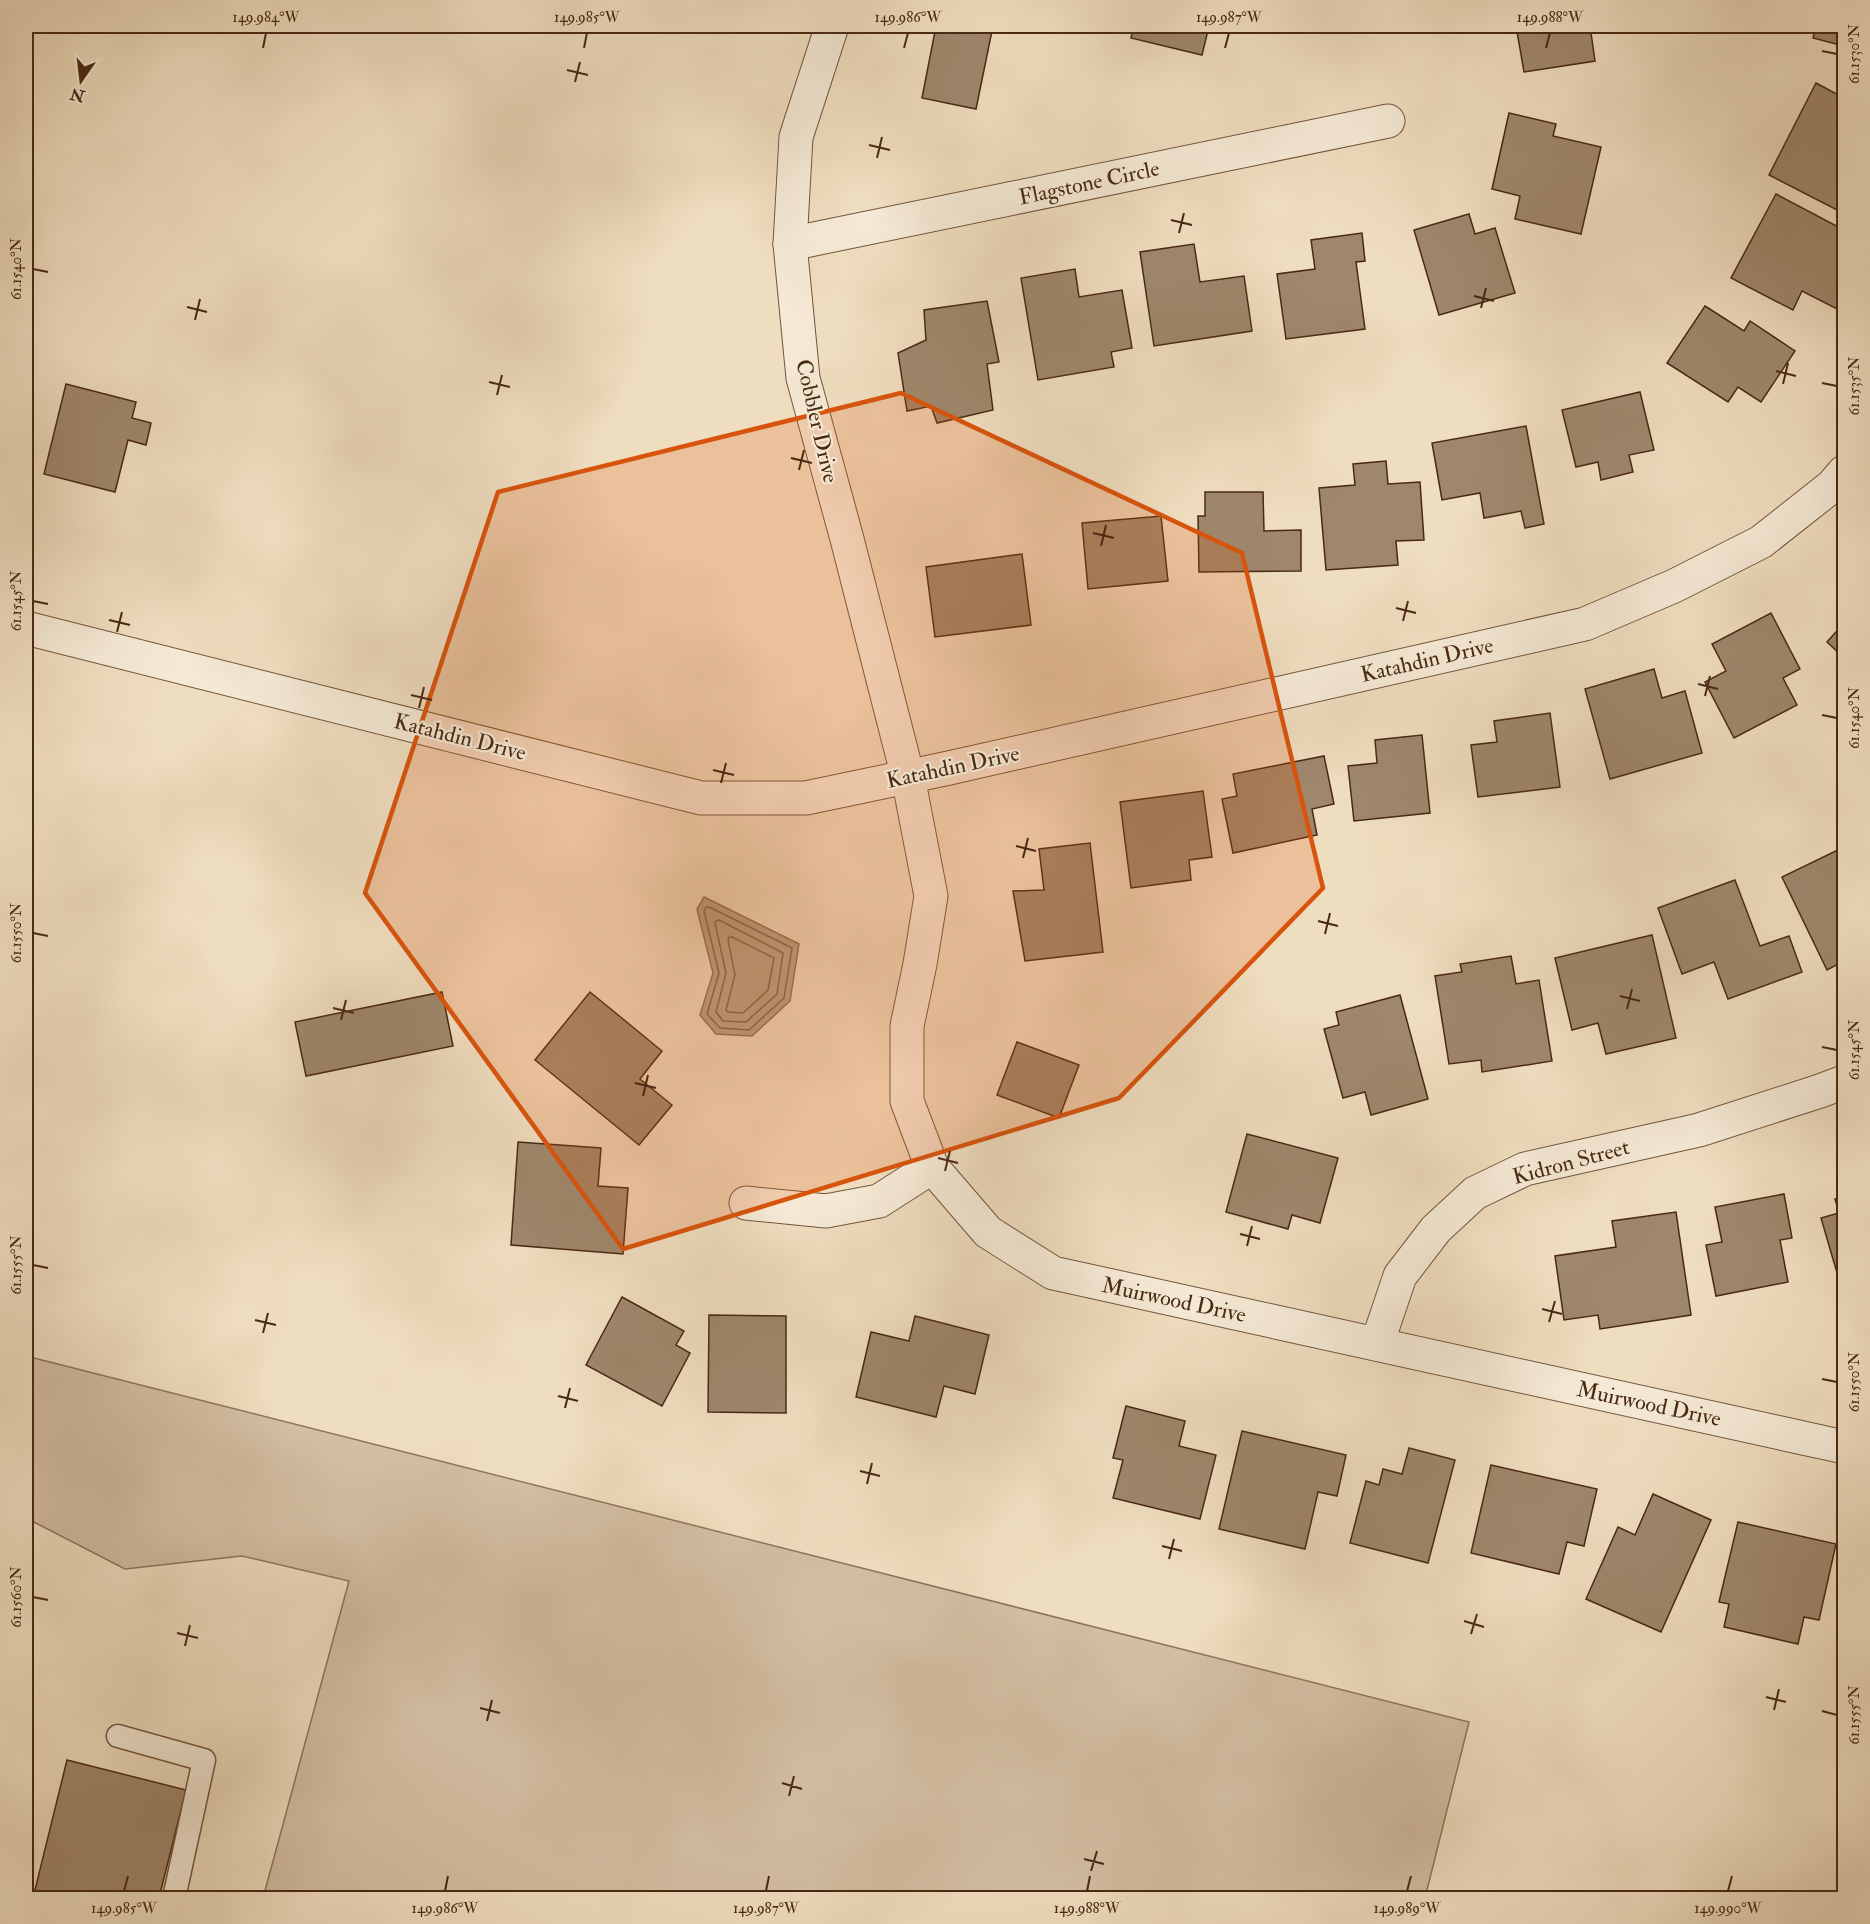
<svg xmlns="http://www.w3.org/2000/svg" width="1870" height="1924" viewBox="0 0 1870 1924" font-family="'IM FELL Double Pica',serif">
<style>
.green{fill:#d3bea2;stroke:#8e745a;stroke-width:1.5}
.water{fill:#b7a084;stroke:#8b7056;stroke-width:1.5}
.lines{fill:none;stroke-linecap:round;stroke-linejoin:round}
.shore{stroke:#80644b;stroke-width:1.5}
.building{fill:#9f876c;stroke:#492912;stroke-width:1.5}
.service-casing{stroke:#72563d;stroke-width:25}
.minor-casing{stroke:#72563d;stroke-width:35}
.service{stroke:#f5e9d5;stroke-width:22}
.minor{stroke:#f5e9d5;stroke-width:33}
.marked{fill:#d8540d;fill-opacity:0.2;stroke:#d8540d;stroke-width:4.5;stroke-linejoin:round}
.ticks{fill:none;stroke:#492912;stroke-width:2}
.labels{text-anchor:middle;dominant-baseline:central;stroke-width:4.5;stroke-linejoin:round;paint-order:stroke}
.street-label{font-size:22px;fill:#492912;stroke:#f5e9d5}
.neatline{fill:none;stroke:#492912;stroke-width:2}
.ticks-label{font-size:15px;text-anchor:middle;fill:#492912}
</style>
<rect width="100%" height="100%" fill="#efddbf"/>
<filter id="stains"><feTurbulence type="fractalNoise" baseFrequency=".00333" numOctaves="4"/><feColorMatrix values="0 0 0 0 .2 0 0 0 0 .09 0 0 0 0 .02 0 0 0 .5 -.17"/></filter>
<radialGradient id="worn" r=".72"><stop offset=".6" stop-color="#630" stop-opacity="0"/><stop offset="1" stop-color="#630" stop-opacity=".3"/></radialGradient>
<!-- green -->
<path class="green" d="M26,1356L1469,1722L1425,1898H263L349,1581L242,1556L125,1569L26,1518Z"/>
<!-- water -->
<path class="water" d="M704,897L799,944L790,1001L752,1036L716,1034L700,1015L713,973L697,909Z"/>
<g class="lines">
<!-- shore -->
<g class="shore">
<path d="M706,907H709L792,948L784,998L749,1030L720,1028L707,1014L719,973L704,911Z"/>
<path d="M719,920L783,953L777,994L746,1022L723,1021L716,1012L726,973L715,923L716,921Z"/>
<path d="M729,937H732L774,958L768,990L743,1013L728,1012L726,1010L735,975L728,940Z"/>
</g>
</g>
<!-- building -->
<g class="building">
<path d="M936,26H993L976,109L922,98Z"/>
<path d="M1134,26H1209L1202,55L1131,38Z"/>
<path d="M1516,26H1590L1595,61L1524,72Z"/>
<path d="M1816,26H1844V46L1813,38Z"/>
<path d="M1816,83L1844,98V200L1839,211L1769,175Z"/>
<path d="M1509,113L1556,124L1553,136L1601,147L1581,234L1515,219L1520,196L1492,189Z"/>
<path d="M1776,194L1844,230V294L1837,309L1802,291L1793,310L1731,278Z"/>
<path d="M1469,214L1475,234L1495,228L1515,293L1439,315L1414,230Z"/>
<path d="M1362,233L1365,261L1356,262L1365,329L1286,339L1277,274L1315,269L1311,240Z"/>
<path d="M1194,244L1200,282L1244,276L1252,331L1154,346L1140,252Z"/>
<path d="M1075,269L1079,297L1122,290L1132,348L1111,352L1114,367L1038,380L1021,278Z"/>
<path d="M987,301L999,362L987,364L993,410L937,423L931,406L907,411L898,353L926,340L924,310Z"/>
<path d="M1705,306L1744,331L1750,321L1795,351L1761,402L1738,387L1728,402L1667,363Z"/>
<path d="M66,384L136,402L132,418L151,423L146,445L128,440L115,492L44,474Z"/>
<path d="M1640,392L1654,450L1629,455L1633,472L1601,480L1598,462L1576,467L1562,410Z"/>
<path d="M1526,426L1544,524L1525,528L1521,511L1484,518L1480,493L1442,500L1432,443Z"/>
<path d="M1386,461L1388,484L1420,482L1424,540L1396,541L1398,565L1326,570L1319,488L1355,485L1353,464Z"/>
<path d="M1205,492H1263L1264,531L1301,530V571L1199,572L1198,516H1205Z"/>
<path d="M1161,516L1168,581L1088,589L1082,523Z"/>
<path d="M1022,554L1031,625L935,637L926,567Z"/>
<path d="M1771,613L1800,669L1783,678L1797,705L1734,738L1705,682L1726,671L1712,644Z"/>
<path d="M1844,623V658L1827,642Z"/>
<path d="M1654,669L1662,698L1685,691L1702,753L1610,779L1585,689Z"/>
<path d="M1550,713L1560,787L1478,797L1471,745L1497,742L1494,721Z"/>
<path d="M1422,735L1430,813L1354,821L1348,766L1377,763L1375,740Z"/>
<path d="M1324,756L1334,804L1312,809L1317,835L1233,853L1222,799L1237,796L1233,774Z"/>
<path d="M1203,791L1212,857L1189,860L1191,880L1131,888L1120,802Z"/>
<path d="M1090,843L1103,952L1025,961L1013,891L1044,890L1039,849Z"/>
<path d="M1844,847V961L1827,970L1782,877Z"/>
<path d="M1735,880L1760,946L1789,936L1802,972L1728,999L1714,962L1682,974L1658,908Z"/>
<path d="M1652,935L1676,1038L1606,1054L1598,1023L1572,1030L1555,958Z"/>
<path d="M1511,956L1516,984L1539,980L1552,1061L1482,1072L1481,1060L1449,1064L1435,976L1462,972L1460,964Z"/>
<path d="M442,992L453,1046L306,1076L295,1022Z"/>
<path d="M590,992L662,1051L640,1079L672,1105L639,1145L535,1060Z"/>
<path d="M1400,995L1428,1099L1371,1115L1365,1092L1343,1098L1324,1029L1339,1025L1336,1012Z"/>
<path d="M1017,1042L1079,1065L1059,1118L997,1095Z"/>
<path d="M1247,1134L1338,1158L1320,1223L1292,1215L1288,1229L1226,1212Z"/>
<path d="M518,1142L601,1148L598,1186L628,1188L623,1254L511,1245Z"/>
<path d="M1784,1194L1792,1238L1780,1240L1788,1282L1716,1296L1706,1245L1722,1242L1715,1207Z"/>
<path d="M1844,1196V1282L1840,1283L1821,1218L1839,1213L1835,1199Z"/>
<path d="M1676,1212L1691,1315L1600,1329L1598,1315L1564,1320L1555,1256L1616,1247L1612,1221Z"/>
<path d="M622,1297L684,1331L676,1345L690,1353L662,1406L586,1365Z"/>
<path d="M709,1315L786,1316V1413L708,1412Z"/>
<path d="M915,1316L989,1335L975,1394L944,1386L936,1417L856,1397L871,1332L909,1341Z"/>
<path d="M1126,1406L1185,1421L1179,1446L1216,1455L1200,1519L1113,1498L1123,1460L1113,1458Z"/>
<path d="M1242,1431L1346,1455L1337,1496L1318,1492L1305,1549L1219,1529Z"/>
<path d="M1409,1448L1455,1460L1428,1563L1350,1543L1366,1481L1379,1485L1383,1469L1402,1474Z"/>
<path d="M1491,1465L1597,1489L1584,1546L1567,1542L1559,1574L1471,1553Z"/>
<path d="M1653,1494L1711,1520L1661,1632L1586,1599L1618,1527L1635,1535Z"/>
<path d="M1738,1522L1836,1544L1819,1620L1804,1617L1798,1644L1724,1627L1729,1604L1719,1602Z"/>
<path d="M1844,1596V1626L1837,1624Z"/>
<path d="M67,1760L186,1790L159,1898H33Z"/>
</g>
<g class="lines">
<!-- service casing -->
<g class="service-casing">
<path id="service" d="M118,1736L204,1760L174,1898"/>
</g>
<!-- minor casing -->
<g class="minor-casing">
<g id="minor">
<path d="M832,26L796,137L790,244L803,378L847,539L908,777L931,896L920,964L907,1026V1101L932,1167L988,1232L1053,1273L1844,1447"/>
<path d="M790,244L1388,121"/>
<path d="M26,628L701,798H806L949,768L1585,624L1674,586L1761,542L1832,486L1844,472"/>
<path d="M746,1203L826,1211L879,1201L932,1167"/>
<path d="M1377,1344L1400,1276L1436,1229L1475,1193L1525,1169L1699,1130L1820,1091L1844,1082"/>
</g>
</g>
<!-- service -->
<use href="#service" class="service"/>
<!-- minor -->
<use href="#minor" class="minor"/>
</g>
<!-- marked area -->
<path class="marked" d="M901,393L1242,553L1323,888L1119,1098L623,1249L365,893L498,492Z"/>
<!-- ticks -->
<path class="ticks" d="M263,48L266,33M584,48L587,33M904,48L908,33M1225,48L1229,33M1546,48L1550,33M1822,51L1837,54M567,70L588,75M575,82L580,62M869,145L890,150M877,158L882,137M1171,220L1192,225M1179,233L1184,213M33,269L48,272M1474,296L1494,301M187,307L207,312M1481,308L1486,288M195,320L200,299M1776,371L1796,376M489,382L510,387M1822,383L1837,386M1783,384L1788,363M497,395L502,375M791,458L812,463M799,470L804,450M1093,533L1114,538M1101,546L1106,525M33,601L48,604M1396,608L1416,613M109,620L130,625M1403,621L1408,601M117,632L122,612M1698,684L1718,689M411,695L432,700M1705,696L1710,676M419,708L424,687M1822,715L1837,718M713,770L734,775M721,783L726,763M1016,846L1036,851M1023,858L1028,838M1318,921L1338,926M33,933L48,936M1325,934L1330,913M1620,996L1640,1001M333,1008L354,1013M1627,1009L1632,989M341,1020L346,1000M1822,1047L1837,1050M635,1083L656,1088M643,1096L648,1075M938,1158L958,1163M945,1171L950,1151M1240,1234L1260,1239M1247,1246L1252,1226M33,1265L48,1268M1542,1309L1562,1314M255,1320L276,1325M1549,1322L1555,1301M263,1333L268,1313M1822,1379L1837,1382M558,1396L578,1401M565,1408L570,1388M860,1471L880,1476M867,1484L872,1463M1162,1546L1182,1551M1169,1559L1174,1539M33,1597L48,1600M1464,1621L1484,1627M177,1633L198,1638M1471,1634L1477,1614M185,1646L190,1625M1766,1697L1786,1702M480,1708L500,1713M1774,1710L1779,1689M1822,1711L1837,1715M487,1721L492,1700M782,1783L802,1789M789,1796L794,1776M1084,1859L1104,1864M1091,1871L1097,1851M124,1891L128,1876M445,1891L448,1876M766,1891L769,1876M1087,1891L1090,1876M1407,1891L1411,1876M1728,1891L1732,1876"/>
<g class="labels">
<!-- street labels -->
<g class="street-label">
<text transform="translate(1089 183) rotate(-12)">Flagstone Circle</text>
<text transform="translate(817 421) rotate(77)">Cobbler Drive</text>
<text transform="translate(1427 660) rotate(-13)">Katahdin Drive</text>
<text transform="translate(460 737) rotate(14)">Katahdin Drive</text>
<text transform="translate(953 767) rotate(-12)">Katahdin Drive</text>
<text transform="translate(1571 1162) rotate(-15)">Kidron Street</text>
<text transform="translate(1174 1300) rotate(12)">Muirwood Drive</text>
<text transform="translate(1649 1404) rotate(12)">Muirwood Drive</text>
</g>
</g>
<!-- margin -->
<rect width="1870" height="1924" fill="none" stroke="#efddbf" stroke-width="66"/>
<!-- north arrow -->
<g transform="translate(81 81) rotate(194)" stroke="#f5e9d5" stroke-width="4.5" paint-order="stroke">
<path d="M0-4.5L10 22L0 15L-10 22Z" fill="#492912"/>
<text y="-9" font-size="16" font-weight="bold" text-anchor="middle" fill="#492912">N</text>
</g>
<rect x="33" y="33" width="1804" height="1858" class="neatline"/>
<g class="ticks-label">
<text x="266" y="22">149.984°W</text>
<text x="587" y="22">149.985°W</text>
<text x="908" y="22">149.986°W</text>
<text x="1229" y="22">149.987°W</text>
<text x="1550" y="22">149.988°W</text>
<text transform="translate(1854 54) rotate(-90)" y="5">61.1530°N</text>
<text transform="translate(16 269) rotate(-90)" y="5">61.1540°N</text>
<text transform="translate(1854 386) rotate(-90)" y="5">61.1535°N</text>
<text transform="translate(16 601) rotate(-90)" y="5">61.1545°N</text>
<text transform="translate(1854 718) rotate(-90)" y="5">61.1540°N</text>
<text transform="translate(16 933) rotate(-90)" y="5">61.1550°N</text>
<text transform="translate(1854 1050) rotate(-90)" y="5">61.1545°N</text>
<text transform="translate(16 1265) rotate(-90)" y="5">61.1555°N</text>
<text transform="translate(1854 1382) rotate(-90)" y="5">61.1550°N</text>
<text transform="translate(16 1597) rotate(-90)" y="5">61.1560°N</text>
<text transform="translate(1854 1715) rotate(-90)" y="5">61.1555°N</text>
<text x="124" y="1913">149.985°W</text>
<text x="445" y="1913">149.986°W</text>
<text x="766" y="1913">149.987°W</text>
<text x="1087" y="1913">149.988°W</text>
<text x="1407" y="1913">149.989°W</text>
<text x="1728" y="1913">149.990°W</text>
</g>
<rect width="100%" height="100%" filter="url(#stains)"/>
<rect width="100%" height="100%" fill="url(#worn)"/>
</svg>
